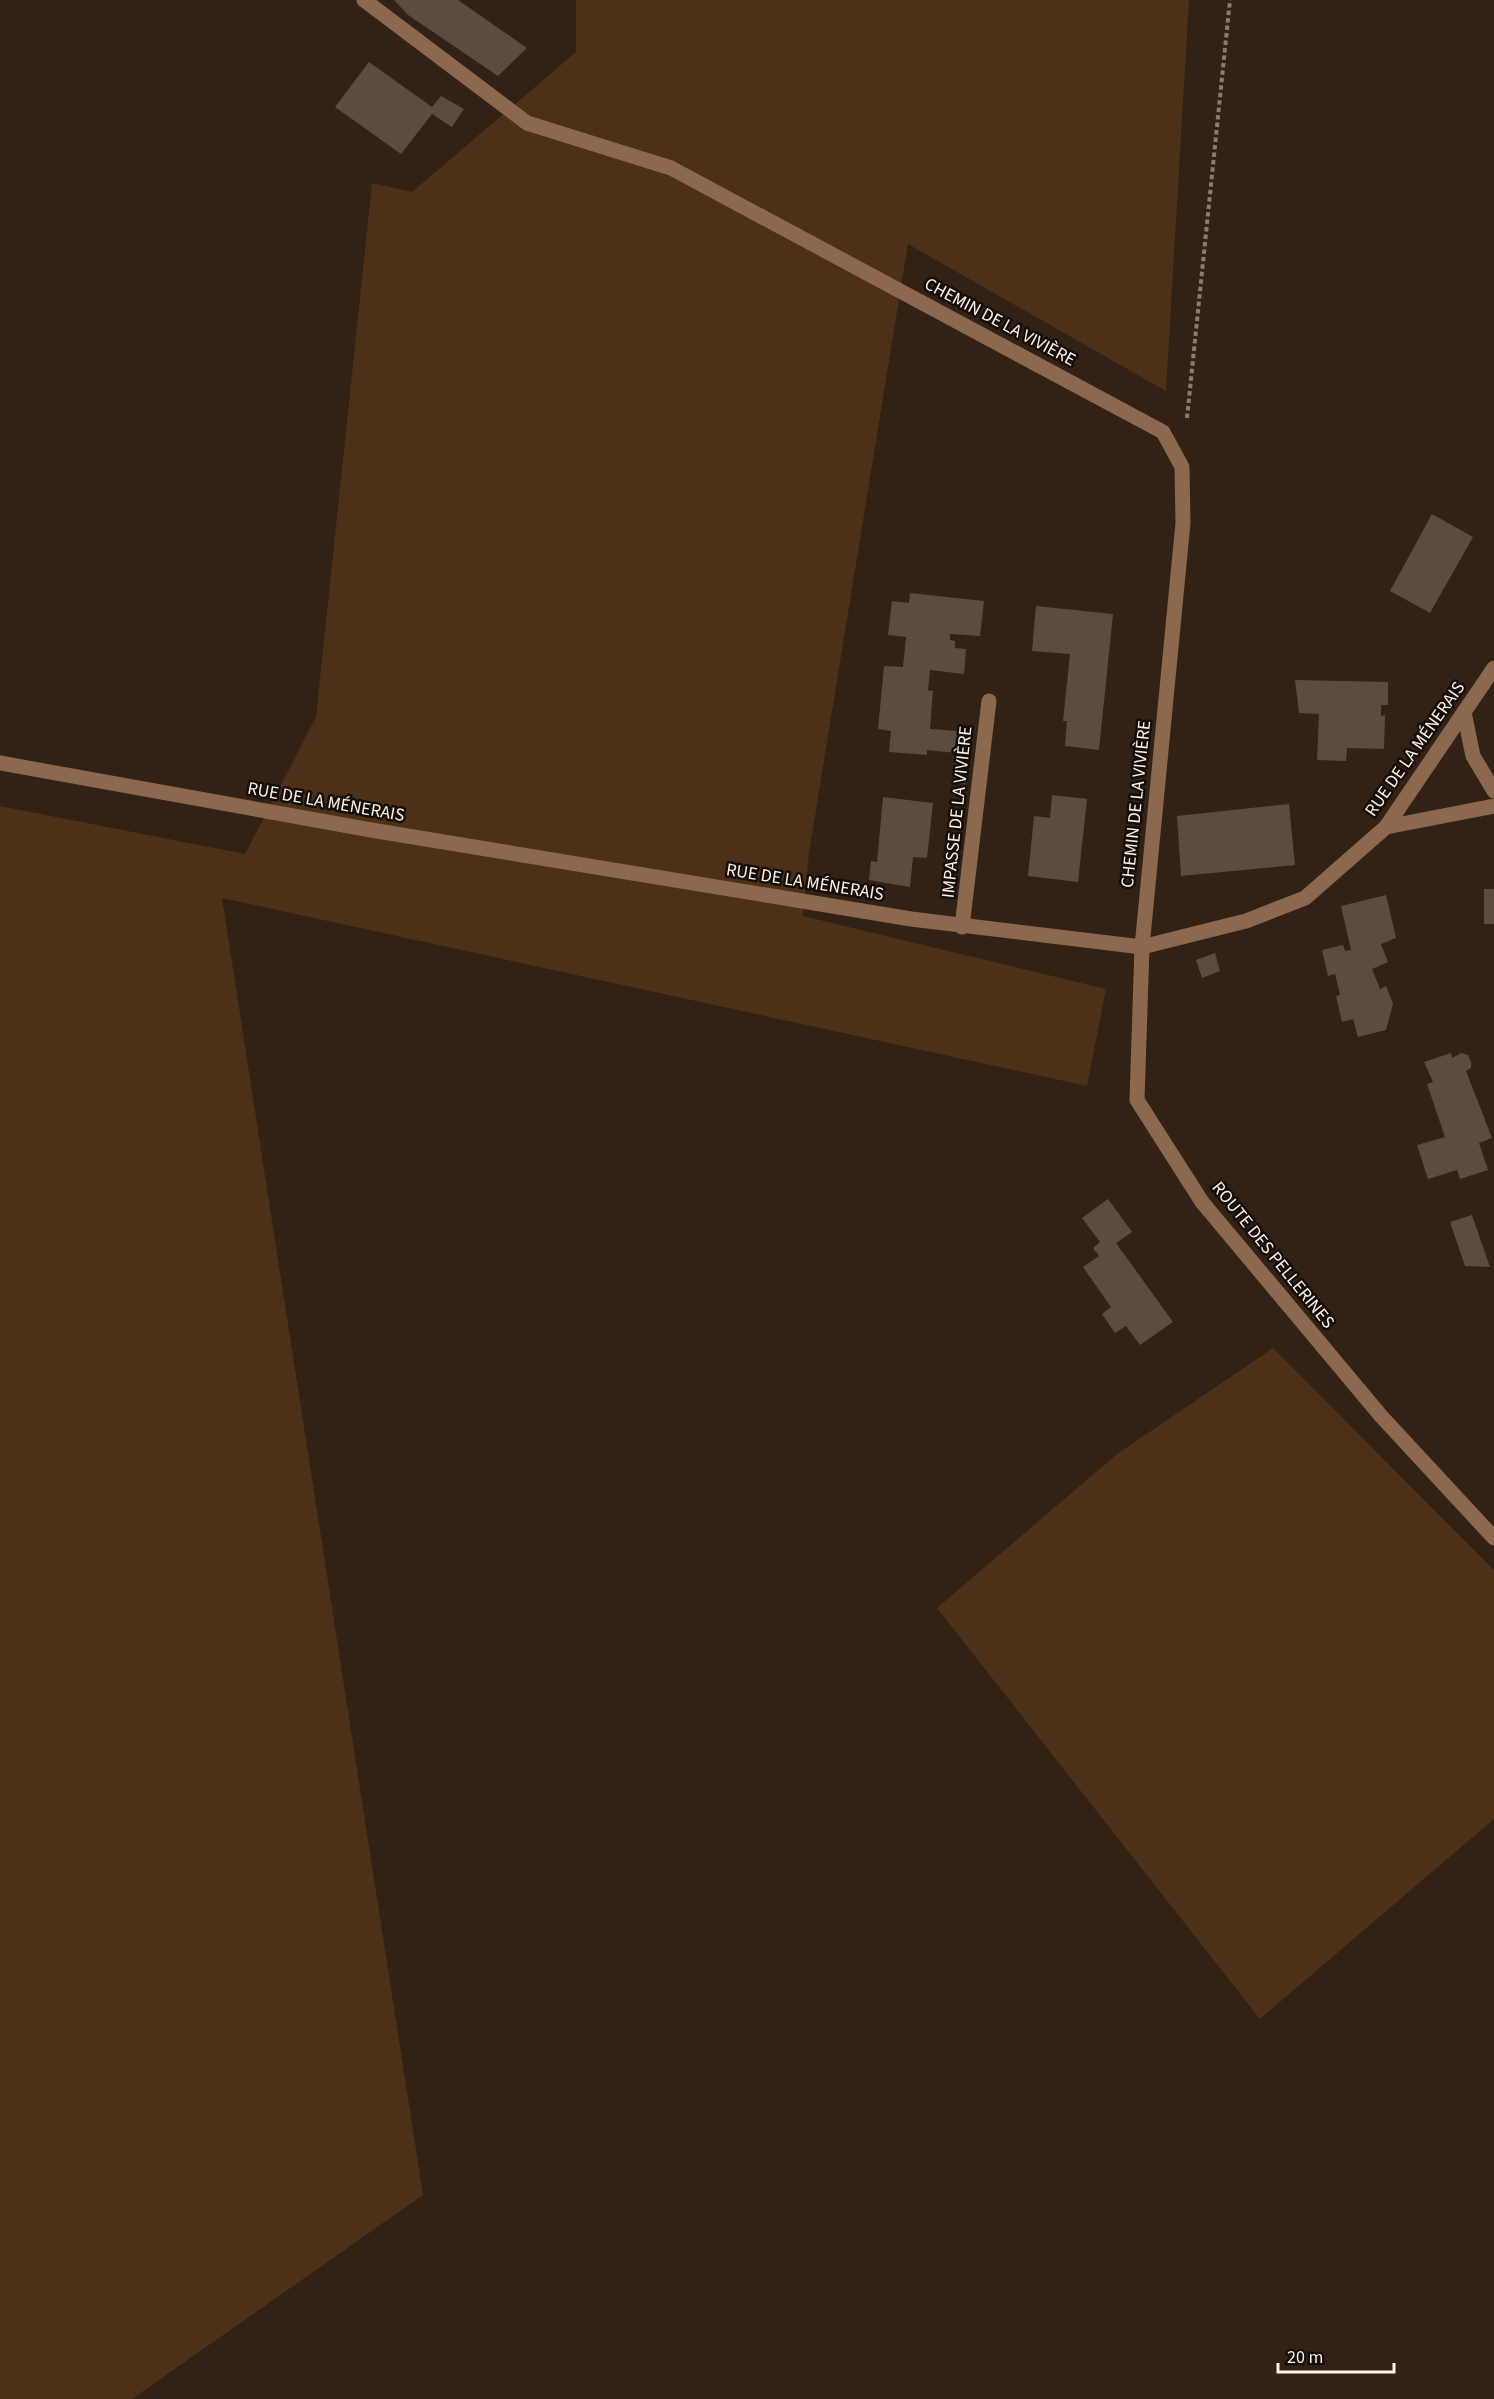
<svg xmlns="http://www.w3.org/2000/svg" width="1494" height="2399" viewBox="0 0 1494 2399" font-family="'Source Sans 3',sans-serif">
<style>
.green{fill:#4c3018}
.building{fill:#5d4b3e}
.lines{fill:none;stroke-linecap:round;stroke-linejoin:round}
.path{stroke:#897c71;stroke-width:4;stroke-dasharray:4.5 3;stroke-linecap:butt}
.lane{stroke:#8c694e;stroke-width:15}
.street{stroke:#8c694e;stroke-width:15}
.labels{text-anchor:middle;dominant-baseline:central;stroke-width:5;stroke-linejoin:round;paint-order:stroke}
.street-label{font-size:18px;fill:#fdf2ea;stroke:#140d08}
</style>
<rect width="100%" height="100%" fill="#312215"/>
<!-- green -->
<g class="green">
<path d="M576,0H1189L1166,391L908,244L809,853L803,916L1106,989L1087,1086L222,898L423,2195L132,2399H0V806L245,854L316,717L372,183L412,192L576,52Z"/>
<path d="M1273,1348L1494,1570V1819L1260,2019L937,1608L1117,1454Z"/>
</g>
<!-- building -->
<g class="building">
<path d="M394,0H458L527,48L498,76L408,15Z"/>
<path d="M369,62L432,107L441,96L464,109L452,127L432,114L401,154L335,107Z"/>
<path d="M1432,514L1473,537L1430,613L1390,591Z"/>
<path d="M910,593L984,601L980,636L950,634V640L955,641V648L966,649L964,674L930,670L928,690L933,691L930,729L958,731L956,753L927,750V755L889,752L891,731L878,729L884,666L903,667L906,637L888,635L892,601L909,603Z"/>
<path d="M1036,606L1113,614L1099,750L1065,746L1067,721H1063L1070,654L1032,651Z"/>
<path d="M1295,680L1388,682V705H1381V716L1385,715L1384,749L1347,748L1346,761L1317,760L1319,714L1299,713Z"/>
<path d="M956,753L969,754L965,784L953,783Z"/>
<path d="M1052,795L1087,799L1078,882L1028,876L1034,816L1050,818Z"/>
<path d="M883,797L933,803L927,858L913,857L910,887L869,880L871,861L877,862Z"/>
<path d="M1289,804L1295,865L1181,876L1177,816Z"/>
<rect x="1484" y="889" width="10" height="35"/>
<path d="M1386,895L1396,938L1381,944L1388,962L1372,969L1380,989L1386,986L1393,1004L1386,1030L1358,1037L1353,1019L1342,1022L1336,996L1340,995L1335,974L1328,976L1322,950L1343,945L1345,951L1351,950L1341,906Z"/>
<path d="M1215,953L1220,971L1202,978L1196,960Z"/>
<path d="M1451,1053L1452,1058L1461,1053L1468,1055L1471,1062V1068L1466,1071L1492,1138L1479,1143L1488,1170L1460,1179L1457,1170L1428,1179L1417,1145L1445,1137L1427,1084L1433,1082L1424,1062Z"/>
<path d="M1108,1199L1132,1232L1116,1243L1173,1322L1140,1345L1126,1326L1115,1333L1102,1314L1111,1307L1083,1267L1099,1256L1093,1248L1100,1242L1082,1218Z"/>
<path d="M1472,1215L1490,1267L1465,1266L1450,1222Z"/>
</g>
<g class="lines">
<!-- path -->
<path class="path" d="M1187,418L1230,0"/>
<!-- lane -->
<path class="lane" d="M364,0L527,123L671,168L1163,432L1182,467L1183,523L1142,947"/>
<!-- street -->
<g class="street">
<path d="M1464,712L1473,756L1494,791"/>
<path d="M0,763L371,830L911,919L1142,947L1246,921L1305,898L1386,827L1494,668"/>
<path d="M1386,827L1494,806"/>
<path d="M962,927L989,701"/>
<path d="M1142,947L1137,1100L1202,1202L1381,1416L1494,1538"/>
</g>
</g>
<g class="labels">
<!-- street labels -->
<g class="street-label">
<text transform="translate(1000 322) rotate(28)">CHEMIN DE LA VIVIÈRE</text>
<text transform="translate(1415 749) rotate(-55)">RUE DE LA MÉNERAIS</text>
<text transform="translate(326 802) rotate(10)">RUE DE LA MÉNERAIS</text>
<text transform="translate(1136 804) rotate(-84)">CHEMIN DE LA VIVIÈRE</text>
<text transform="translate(957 812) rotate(-84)">IMPASSE DE LA VIVIÈRE</text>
<text transform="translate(805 882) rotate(9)">RUE DE LA MÉNERAIS</text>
<text transform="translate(1273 1255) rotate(51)">ROUTE DES PELLERINES</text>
</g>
</g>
<!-- scale -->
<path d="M1278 2363v9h116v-9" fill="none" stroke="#fdf2ea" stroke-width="3"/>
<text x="1287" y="2363" font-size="18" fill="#fdf2ea" stroke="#140d08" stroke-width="4.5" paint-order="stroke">20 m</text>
</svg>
